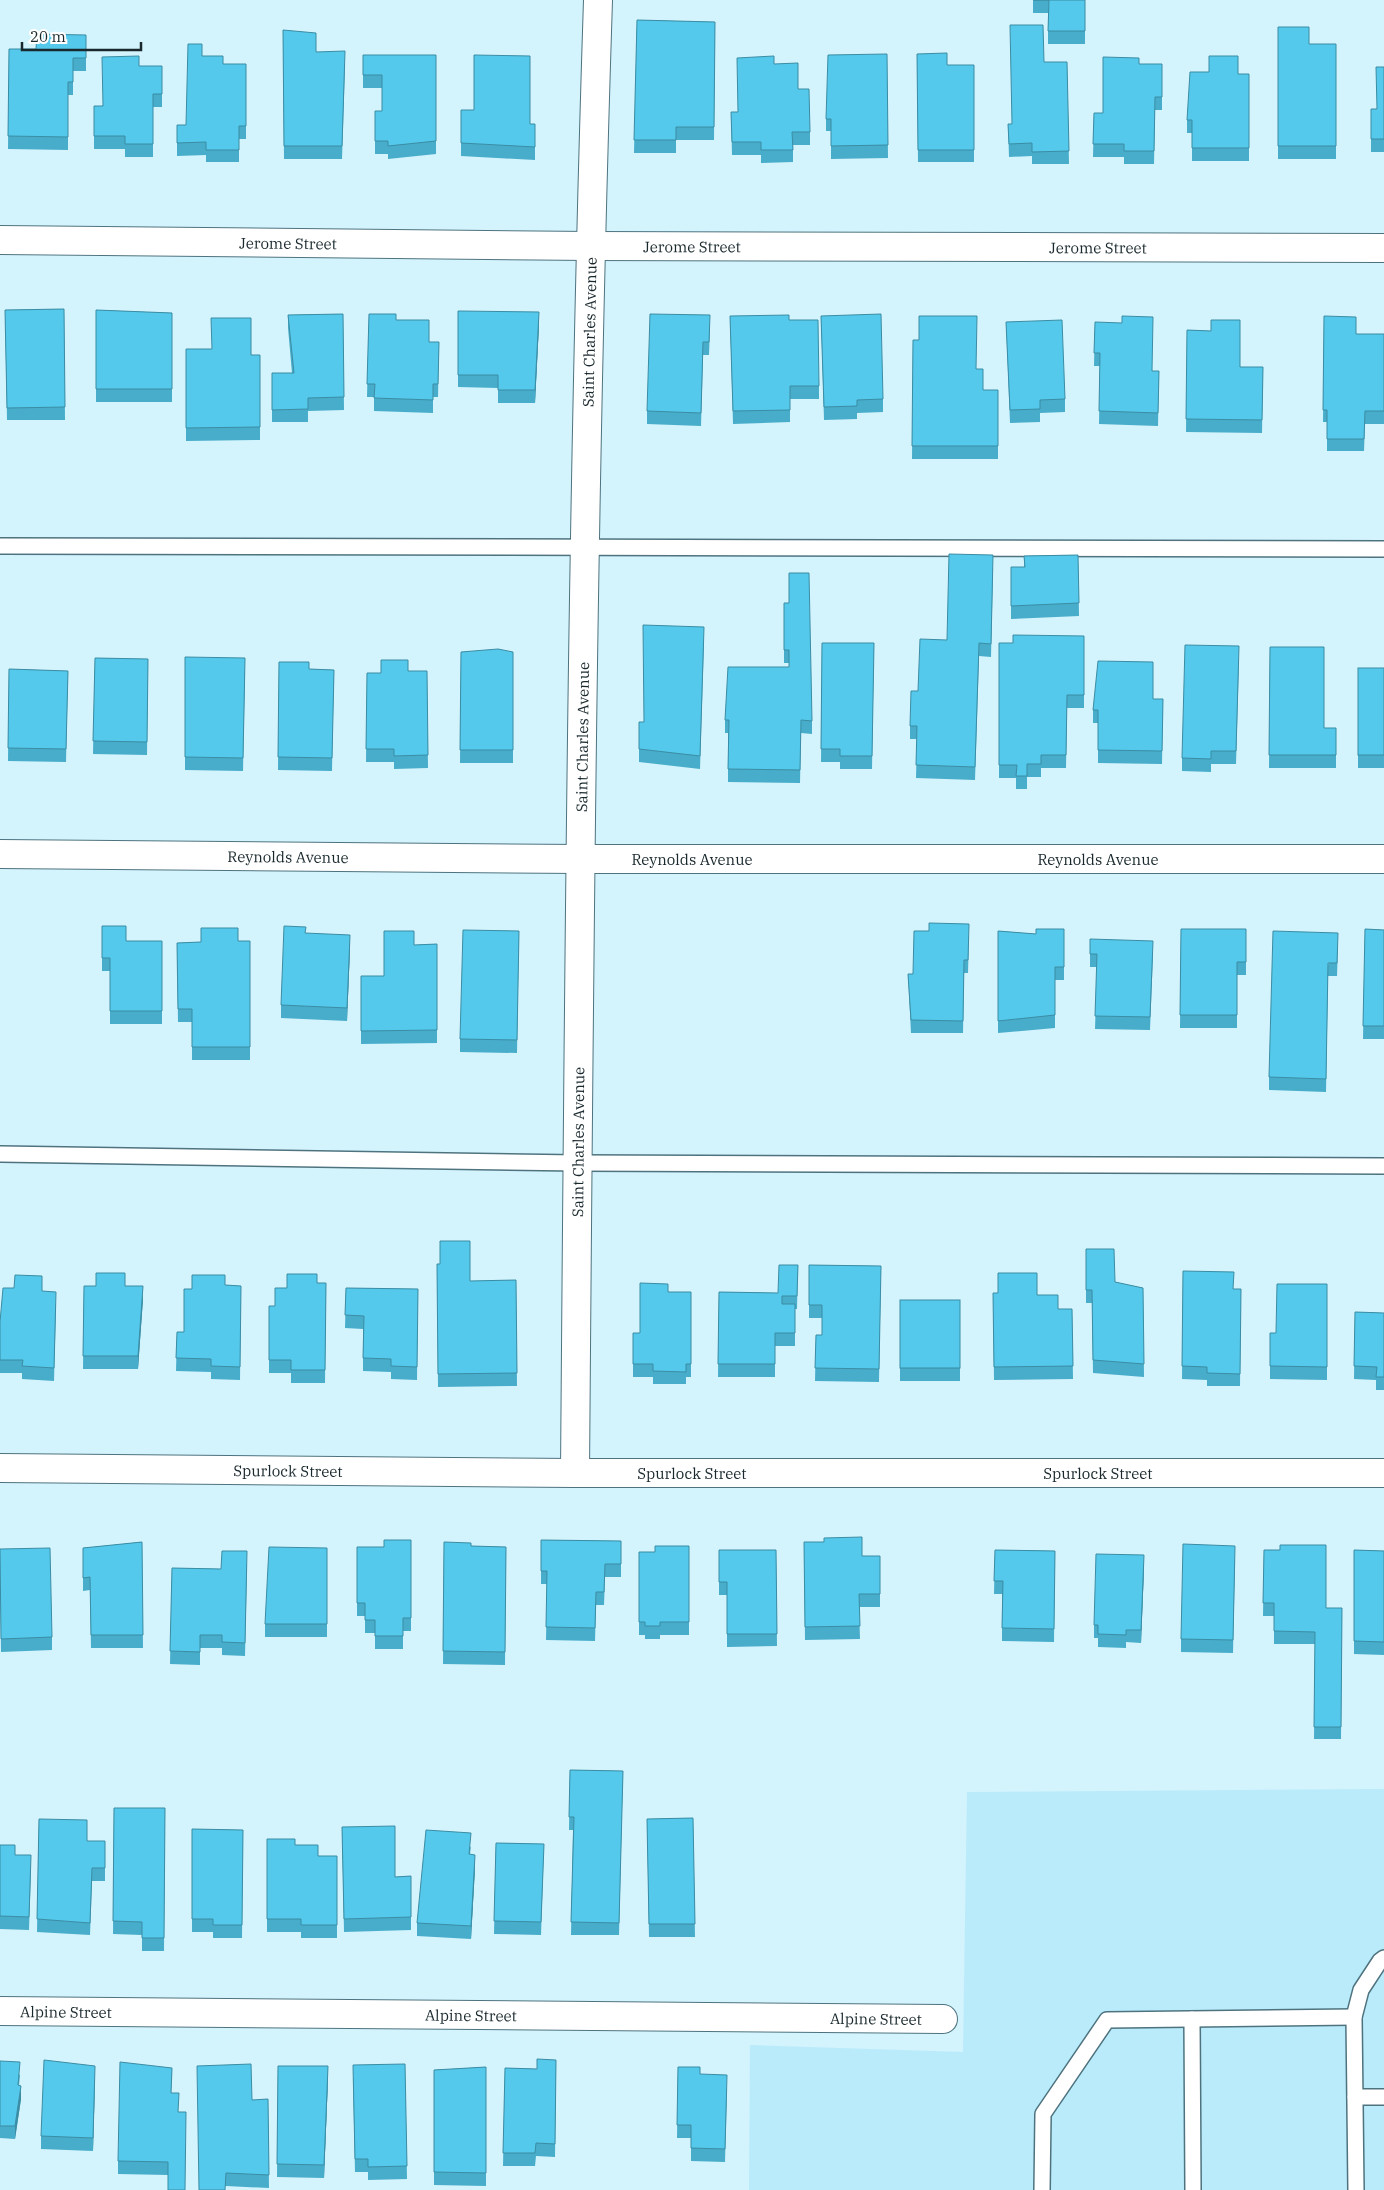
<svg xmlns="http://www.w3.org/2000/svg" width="1384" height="2190" viewBox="0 0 1384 2190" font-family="'IBM Plex Serif',serif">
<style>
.built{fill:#b9ebfb}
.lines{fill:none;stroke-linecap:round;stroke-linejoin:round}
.lane-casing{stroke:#4e737f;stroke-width:18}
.street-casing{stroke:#4e737f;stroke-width:30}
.lane{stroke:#fff;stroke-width:15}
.street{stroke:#fff;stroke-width:28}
.wall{fill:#48adca}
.shaded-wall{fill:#3b8da4}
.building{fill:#54c9eb;stroke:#3b8da4}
.labels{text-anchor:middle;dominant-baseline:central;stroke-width:4.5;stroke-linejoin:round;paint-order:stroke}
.street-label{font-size:15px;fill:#19282d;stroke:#fff}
</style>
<rect width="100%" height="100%" fill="#d3f3fd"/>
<!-- built -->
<path class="built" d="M1384,1789V2190H749L750,2045L963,2052L967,1792Z"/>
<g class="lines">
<!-- lane casing -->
<g class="lane-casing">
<g id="lane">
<path d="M0,546L1384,549"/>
<path d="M0,1154L578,1163L1384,1166"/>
<path d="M1192,2019L1193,2190"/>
<path d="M1355,2097H1384"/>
<path d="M1042,2190L1043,2114L1107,2020L1354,2017"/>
<path d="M1356,2190L1354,2017L1361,1990L1380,1961L1384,1958"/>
</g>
</g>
<!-- street casing -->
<g class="street-casing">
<g id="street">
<path id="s1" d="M0,240L590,246L1384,248"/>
<path id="s2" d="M0,854L580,859H1384"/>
<path id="s3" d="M0,1468L575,1473H1384"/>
<path id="s4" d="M575,1473C579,982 582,491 598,0"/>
<path id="s5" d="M0,2011L943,2019"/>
</g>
</g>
<!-- lane -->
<use href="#lane" class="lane"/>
<!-- street -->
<use href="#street" class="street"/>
</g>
<!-- wall -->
<g class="wall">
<path d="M1033,0H1085V44H1048V13H1033Z"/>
<path d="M637,20L715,22L714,140H676V153H634Z"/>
<path d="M1278,27L1309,44H1336V159H1278Z"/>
<path d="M283,30L316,52L345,64L342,159H284Z"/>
<path d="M86,35V71H73V95H68V150L8,149L9,49H36Z"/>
<path d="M887,54L888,158L831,159V131H826V119Z"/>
<path d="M917,54L947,65H974V162H918Z"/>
<path d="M363,55H436V154L388,159V154H375V111H382V88H363Z"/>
<path d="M202,56L223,64H246V139H239V162H206V155L177,156V125H186Z"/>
<path d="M1044,62H1067L1069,164H1032V156L1009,157L1008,124H1012Z"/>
<path d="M774,64L798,89L810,132V145H793V162L761,163V155H732L731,112H738Z"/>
<path d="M1139,64H1162V110H1155L1154,164H1124V157H1093L1094,113H1103Z"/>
<path d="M139,66H162V107H153V157H125V149H94V106H102Z"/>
<path d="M1384,67V152H1371V109H1377Z"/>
<path d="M1238,74H1249V161H1192V133H1187V120Z"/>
<path d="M461,110L530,124H535V160L461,156Z"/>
<path d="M64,309L65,420H7L5,310Z"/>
<path d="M96,310L172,313V402H96Z"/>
<path d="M458,311L539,325L535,403H498V388L458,387Z"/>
<path d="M343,314L344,410L308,411V422H272V373H292L288,328V315Z"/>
<path d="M369,314L429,342H439L438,397H433V413L374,411V397H367Z"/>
<path d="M730,316L789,320L819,386V399H790V422L733,424Z"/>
<path d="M821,316L883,399V412L857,413V419L824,420Z"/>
<path d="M1324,316L1356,334H1384V424H1365L1364,451H1327V422H1323Z"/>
<path d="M1006,322L1065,399V412L1040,413V422L1010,423Z"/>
<path d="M1095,322L1152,371H1159L1158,426L1099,424L1100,366H1094Z"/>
<path d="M710,328L709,355H703L701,426L647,424V411Z"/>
<path d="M1187,330L1211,331L1240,367H1263L1262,433L1186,432Z"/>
<path d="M913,340L976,369L983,390H998V459H912Z"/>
<path d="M186,349L251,355H260V440L186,441Z"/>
<path d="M1078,555L1079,616L1011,619V567H1024V556Z"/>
<path d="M993,568L991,657L979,656L975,780L916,778L917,739H910V726L918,691L947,640Z"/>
<path d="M784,603L812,721V734L801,733L800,783L728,782V733H725V720L789,667V663H784Z"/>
<path d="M1084,636V708H1067L1066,768H1041V777H1027V789H1016V778H999V643H1013Z"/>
<path d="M704,640L700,769L639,762V722H644Z"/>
<path d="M822,643H874L872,769H840V762H821Z"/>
<path d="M1270,647L1324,728H1336V768H1269Z"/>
<path d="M461,652H513V763H460Z"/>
<path d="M185,657L245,671L243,771L185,770Z"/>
<path d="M95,658L148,659L147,755L93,754Z"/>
<path d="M1239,659L1236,764H1211V772L1182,771V758Z"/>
<path d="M279,662L309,669L334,670L332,771L278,770Z"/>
<rect x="1358" y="668" width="26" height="100"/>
<path d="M9,669L68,671L66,762L8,761Z"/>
<path d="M408,671H427L428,768L394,769V762H366L367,673H381Z"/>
<path d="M1153,699H1163L1162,764L1098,763V723H1093V710Z"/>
<path d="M102,926L126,941H162V1024H110V971H102Z"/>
<path d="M1064,929V980H1055V1028L998,1033V931L1036,934Z"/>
<path d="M1181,929H1246V975H1237V1028H1180Z"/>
<path d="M1365,929L1384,930V1039H1363Z"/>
<path d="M519,931L517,1053L460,1052V1039Z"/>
<path d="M306,933L350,948L347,1021L281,1018V1005Z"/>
<path d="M969,936L968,973H964L963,1033H911L908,974H913Z"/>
<path d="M238,941H250V1060H192V1022H178L177,943Z"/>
<path d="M437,944V1043L361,1044V976H384L414,945Z"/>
<path d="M1338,946L1337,976H1328L1326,1092L1269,1090V1077Z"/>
<path d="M1090,954H1153L1150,1030L1095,1029L1097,967H1090Z"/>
<path d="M1086,1249L1115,1282L1143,1288L1144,1377L1093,1373L1092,1303H1086Z"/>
<path d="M437,1264L470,1281L516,1280L517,1386L438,1387Z"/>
<path d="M798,1265L797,1309H795V1346H775V1377H718L719,1292L778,1293Z"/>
<path d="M809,1265L881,1266L879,1382L815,1381L816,1335H822V1318H809Z"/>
<path d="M1183,1271L1233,1289H1241L1240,1386H1207V1380L1182,1379Z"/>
<path d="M317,1283H326L325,1383H291V1373H269V1306H275L287,1288Z"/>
<path d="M1327,1284V1380L1270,1379V1333H1276Z"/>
<path d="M225,1285L241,1286L240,1380L211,1379V1372L176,1371L177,1332H184L192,1289Z"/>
<path d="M84,1286H125L143,1299L138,1369H83Z"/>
<path d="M346,1288L418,1289L417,1380L391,1379V1372L363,1371V1329L345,1328Z"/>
<path d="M42,1291L56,1305L54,1381L22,1379V1373H0V1322Z"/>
<path d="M668,1292H691V1377H686V1384H653V1377H633V1333H640Z"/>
<path d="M993,1293L1037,1295L1058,1309H1072L1073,1379L994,1380Z"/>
<rect x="900" y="1300" width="60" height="81"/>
<path d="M1355,1312L1384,1313V1390H1376V1380L1354,1379Z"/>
<path d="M411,1540V1631H403V1649H375V1633H365V1616H357V1547H384Z"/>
<path d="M541,1540L621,1541V1577H605L604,1605H596L595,1641L546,1640L547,1584H541Z"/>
<path d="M142,1542L143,1648H91L90,1590L83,1591V1548Z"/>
<path d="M444,1542L471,1546L506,1547L505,1665L443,1664Z"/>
<path d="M804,1542L862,1556H880V1607H859L860,1639L805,1640Z"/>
<path d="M689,1546V1635H660V1639H645V1635H639V1552H655Z"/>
<path d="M327,1548V1637H265V1624Z"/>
<path d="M0,1549L52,1637V1650L1,1652Z"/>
<path d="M719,1550H776L777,1646L727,1647V1595H719Z"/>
<path d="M995,1550L1055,1551L1054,1642L1002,1641V1594H994Z"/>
<path d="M1264,1550L1326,1608H1342L1341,1739H1314L1315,1644H1274V1616H1263Z"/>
<path d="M1354,1550L1384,1551V1655L1354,1654Z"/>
<path d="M1235,1559L1233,1653L1181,1652V1639Z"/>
<path d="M247,1564L245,1656L222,1655V1648H200V1665L170,1664L172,1568L221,1569Z"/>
<path d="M1144,1568L1141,1643L1126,1642V1648L1098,1647V1638H1094V1625Z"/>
<path d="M570,1770L623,1771L619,1935H571L573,1830H569Z"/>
<path d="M114,1808H165L164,1951H142V1935L113,1934Z"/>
<path d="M693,1818L695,1937H649L647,1819Z"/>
<path d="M39,1819L87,1841H105V1881H92L90,1935L37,1932Z"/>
<path d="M342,1827L395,1877L411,1876V1930L344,1932Z"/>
<path d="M192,1829L243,1830L242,1938H213V1932H192Z"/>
<path d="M267,1839L295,1845L318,1856H337V1938H301V1932H267Z"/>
<path d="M496,1843L544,1844L541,1935L494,1934Z"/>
<path d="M0,1845L15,1855L31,1868L29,1930L0,1929Z"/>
<path d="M471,1846L470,1854L475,1868L471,1939L417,1936V1923Z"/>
<path d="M556,2060L555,2157L536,2156L535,2166H503L505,2068L537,2069Z"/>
<path d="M0,2061L20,2075L19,2086L21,2099L15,2139L0,2138Z"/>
<path d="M405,2064L407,2179L368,2180V2172H355L353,2078Z"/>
<path d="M278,2066L328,2079L324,2178L277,2177Z"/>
<path d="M486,2067V2186L434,2185V2070Z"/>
<path d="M678,2067L727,2088L725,2162L691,2161V2138H677Z"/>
<path d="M172,2068L168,2175L118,2174V2161Z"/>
<path d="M95,2079L93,2151L41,2149V2136Z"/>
<path d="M268,2099L269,2188L226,2186L199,2190L252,2100Z"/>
</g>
<!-- shaded-wall -->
<g class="shaded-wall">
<path d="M539,312V325L535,403V390Z"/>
<path d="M350,935V948L347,1021V1008Z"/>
<path d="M143,1286V1299L138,1369V1356Z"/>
<path d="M1144,1555V1568L1141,1643V1630Z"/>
<path d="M475,1855V1868L471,1939V1926Z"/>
<path d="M95,2066V2079L93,2151V2138Z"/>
<path d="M328,2066V2079L324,2178V2165Z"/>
<path d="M21,2086V2099L15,2139V2126Z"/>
</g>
<!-- building -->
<g class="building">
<path d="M1033,0H1085V31H1048L1049,0Z"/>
<path d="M637,20L715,22L714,127H676V140H634Z"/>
<path d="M1010,25H1043L1044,62H1067L1069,151L1032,152V143L1009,144L1008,124H1012Z"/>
<path d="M1278,27H1309V44H1336V146H1278Z"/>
<path d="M283,30L316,33V52L345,51L342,146H284Z"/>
<path d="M37,34L86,35V58H73V82H68V137L8,136L9,49H36Z"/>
<path d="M188,44H202V56H223V64H246V126H239V150H206V142L177,143V125H186Z"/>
<path d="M947,53V65H974V150H918L917,54Z"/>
<path d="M887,54L888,145L831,146V119H826L828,55Z"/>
<path d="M363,55H436V141L388,146V141H375V111H382V75H363Z"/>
<path d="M474,55L530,56V124H535V147L461,143V110H474Z"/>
<path d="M139,56V66H162V94H153V144H125V136H94V106H103L102,57Z"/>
<path d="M774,56V64L798,63V89H809L810,132H792L793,150H761V142H732L731,112H738L737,58Z"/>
<path d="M1209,56H1238V74H1249V148H1192V120H1187L1190,72H1209Z"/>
<path d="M1103,57L1139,58V64H1162V97H1155L1154,151H1124V144H1093L1094,113H1103Z"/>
<path d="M1376,67H1384V139H1371V109H1377Z"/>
<path d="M64,309L65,407L7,408L5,310Z"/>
<path d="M96,310L172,313V389H96Z"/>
<path d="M458,311L539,312L535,390H498V375H458Z"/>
<path d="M343,314L344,397L308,398V409L272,410V373H294L288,315Z"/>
<path d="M369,314H396V320H429V342H439L438,384H433V400L374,398L375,384H367Z"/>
<path d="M650,314L710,315L709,342H703L701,413L647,411Z"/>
<path d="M881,314L883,399L857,400V406L824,407L821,316Z"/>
<path d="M789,315V320H818L819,386H790V410L733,411L730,316Z"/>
<path d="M919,316H977L976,369H983V390H998V446H912L913,340H919Z"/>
<path d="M1122,316L1153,317L1152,371H1159L1158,413L1099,411L1100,353H1094L1095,322L1122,323Z"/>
<path d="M1324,316L1356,317V334H1384V411H1365L1364,439H1327V410H1323Z"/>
<path d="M211,318H251V355H260V427L186,428V349H212Z"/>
<path d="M1062,320L1065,399L1040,400V409L1010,410L1006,322Z"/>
<path d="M1211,320H1240V367H1263L1262,420L1186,419L1187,330L1211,331Z"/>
<path d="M949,554L993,555L991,644L979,643L975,767L916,765L917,726H910L911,691H918L920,639L947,640Z"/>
<path d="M1078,555L1079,603L1011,606V567H1025L1024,556Z"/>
<path d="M789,573H809L812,721L801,720L800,770L728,769L729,720H725L728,667H789V650H784V603H789Z"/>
<path d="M643,625L704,627L700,756L639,749V722H644Z"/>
<path d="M1013,635L1084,636V695H1067L1066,755H1041V764H1027V776H1016L1017,765H999V643H1013Z"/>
<path d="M822,643H874L872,756H840V749H821Z"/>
<path d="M1185,645L1239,646L1236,751H1211V759L1182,758Z"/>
<path d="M1270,647H1324V728H1336V755H1269Z"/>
<path d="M498,649L513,652V750H460L461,652Z"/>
<path d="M185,657L245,658L243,758L185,757Z"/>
<path d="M95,658L148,659L147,742L93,741Z"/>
<path d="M381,660H408V671H427L428,755L394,756V749H366L367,673H381Z"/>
<path d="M1098,661L1153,662V699H1163L1162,751L1098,750V710H1093Z"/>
<path d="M279,662H309V669L334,670L332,758L278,757Z"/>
<rect x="1358" y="668" width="26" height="87"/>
<path d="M9,669L68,671L66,749L8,748Z"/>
<path d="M929,923L969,924L968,960H964L963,1021L911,1020L908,974H913L914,931H929Z"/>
<path d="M102,926H126V941H162V1011H110V958H102Z"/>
<path d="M284,926L306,927L305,933L350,935L347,1008L281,1005Z"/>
<path d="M201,928H238V941H250V1047H192V1009H178L177,943L201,942Z"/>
<path d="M1036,929H1064V967H1055V1015L998,1021V931L1036,934Z"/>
<path d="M1181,929H1246V962H1237V1015H1180Z"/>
<path d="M1365,929L1384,930V1026H1363Z"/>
<path d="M463,930L519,931L517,1040L460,1039Z"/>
<path d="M384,931H414V945L437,944V1030L361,1031V976H384Z"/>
<path d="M1273,931L1338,933L1337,963H1328L1326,1079L1269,1077Z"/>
<path d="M1090,939L1153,941L1150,1017L1095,1016L1097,954H1090Z"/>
<path d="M440,1241H470V1281L516,1280L517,1373L438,1374L437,1264H440Z"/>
<path d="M1086,1249H1114L1115,1282L1143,1288L1144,1364L1093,1360L1092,1290H1086Z"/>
<path d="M779,1265H798L797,1296H782V1304H795V1333H775V1364H718L719,1292L778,1293Z"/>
<path d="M809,1265L881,1266L879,1369L815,1368L816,1335H822V1305H809Z"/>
<path d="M1183,1271L1234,1272L1233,1289H1241L1240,1374L1207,1373V1367L1182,1366Z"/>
<path d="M96,1273H125V1286H143L138,1356H83L84,1286H96Z"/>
<path d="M998,1273H1037V1295H1058V1309H1072L1073,1366L994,1367L993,1293H998Z"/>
<path d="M287,1274H317V1283H326L325,1370H291V1360H269V1306H275V1288H287Z"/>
<path d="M15,1275L42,1276V1291L56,1292L54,1368L22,1366L23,1360H0V1322L3,1288H14Z"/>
<path d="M192,1275H225V1285L241,1286L240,1367L211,1366V1359L176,1358L177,1332H184V1289H192Z"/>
<path d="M640,1283L668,1284V1292H691V1364H686V1372L653,1371V1364H633V1333H640Z"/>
<path d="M1277,1284H1327V1367L1270,1366V1333H1276Z"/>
<path d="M346,1288L418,1289L417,1367L391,1366V1359L363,1358L364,1316L345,1315Z"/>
<rect x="900" y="1300" width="60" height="68"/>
<path d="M1355,1312L1384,1313V1377H1376L1377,1367L1354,1366Z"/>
<path d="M862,1537V1556H880V1594H859L860,1626L805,1627L804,1542H824V1538Z"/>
<path d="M384,1540H411V1618H403V1636H375V1620H365V1603H357V1547H384Z"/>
<path d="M541,1540L621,1541V1564H605L604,1592H596L595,1628L546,1627L547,1571H541Z"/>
<path d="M142,1542L143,1635H91L90,1577L83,1578V1548Z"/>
<path d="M444,1542L471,1543V1546L506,1547L505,1652L443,1651Z"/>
<path d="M1183,1544L1235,1546L1233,1640L1181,1639Z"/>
<path d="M1280,1545H1326V1608H1342L1341,1727H1314L1315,1632L1274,1631V1603H1263L1264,1550H1280Z"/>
<path d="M655,1546H689V1622H660V1626H645V1622H639V1552H655Z"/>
<path d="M269,1547L327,1548V1624H265Z"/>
<path d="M50,1548L52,1637L1,1639L0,1549Z"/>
<path d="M719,1550H776L777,1634H727V1582H719Z"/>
<path d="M995,1550L1055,1551L1054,1629L1002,1628L1003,1581H994Z"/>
<path d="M1354,1550L1384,1551V1642L1354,1641Z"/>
<path d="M222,1551H247L245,1643L222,1642V1635H200V1652L170,1651L172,1568L221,1569Z"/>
<path d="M1096,1554L1144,1555L1141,1630H1126V1635L1098,1634V1625H1094Z"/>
<path d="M570,1770L623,1771L619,1923L571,1922L574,1817H569Z"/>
<path d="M114,1808H165L164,1938H142V1922L113,1921Z"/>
<path d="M693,1818L695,1924H649L647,1819Z"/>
<path d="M39,1819L87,1820V1841H105V1868H92L90,1923L37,1919Z"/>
<path d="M395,1826V1877L411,1876V1917L344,1919L342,1827Z"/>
<path d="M192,1829L243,1830L242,1925H213V1919H192Z"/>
<path d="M426,1830L471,1833L469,1854L475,1855L471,1926L417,1923Z"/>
<path d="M267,1839H295V1845H318V1856H337V1925H301V1919H267Z"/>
<path d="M496,1843L544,1844L541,1922L494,1921Z"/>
<path d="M0,1845H15V1855H31L29,1917L0,1916Z"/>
<path d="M537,2059L556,2060L555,2144L536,2143L535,2153H503L505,2068L537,2069Z"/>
<path d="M44,2060L95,2066L93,2138L41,2136Z"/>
<path d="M0,2061L20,2062L18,2085L21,2086L15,2126H0Z"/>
<path d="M120,2062L172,2068L171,2093H179L178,2112H186L185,2190H168V2162L118,2161Z"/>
<path d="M251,2064L252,2100L268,2099L269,2175L226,2173L225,2190H199L197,2066Z"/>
<path d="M405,2064L407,2166L368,2167V2159H355L353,2065Z"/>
<path d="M278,2066H328L324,2165L277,2164Z"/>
<path d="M486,2067V2173L434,2172V2070Z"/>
<path d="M678,2067H700V2074L727,2075L725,2149L691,2148V2125H677Z"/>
</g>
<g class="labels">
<!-- street labels -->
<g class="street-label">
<text stroke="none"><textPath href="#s1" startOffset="288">Jerome Street</textPath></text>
<text stroke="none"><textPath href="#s1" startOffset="692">Jerome Street</textPath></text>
<text stroke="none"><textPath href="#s1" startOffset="1098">Jerome Street</textPath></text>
<text stroke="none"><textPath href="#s4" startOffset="1141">Saint Charles Avenue</textPath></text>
<text stroke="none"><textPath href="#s4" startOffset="736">Saint Charles Avenue</textPath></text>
<text stroke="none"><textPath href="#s2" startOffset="288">Reynolds Avenue</textPath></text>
<text stroke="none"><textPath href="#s2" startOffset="692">Reynolds Avenue</textPath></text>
<text stroke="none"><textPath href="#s2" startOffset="1098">Reynolds Avenue</textPath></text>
<text stroke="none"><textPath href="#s4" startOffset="331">Saint Charles Avenue</textPath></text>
<text stroke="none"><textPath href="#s3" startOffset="288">Spurlock Street</textPath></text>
<text stroke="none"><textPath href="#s3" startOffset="692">Spurlock Street</textPath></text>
<text stroke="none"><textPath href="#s3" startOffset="1098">Spurlock Street</textPath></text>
<text stroke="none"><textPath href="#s5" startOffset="66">Alpine Street</textPath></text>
<text stroke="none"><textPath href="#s5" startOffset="471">Alpine Street</textPath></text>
<text stroke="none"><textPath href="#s5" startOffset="876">Alpine Street</textPath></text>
</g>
</g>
<!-- scale -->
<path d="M22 42v8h119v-8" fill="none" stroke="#19282d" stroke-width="2.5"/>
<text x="30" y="42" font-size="15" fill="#19282d" stroke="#ffffff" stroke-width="4" paint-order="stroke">20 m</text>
</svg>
